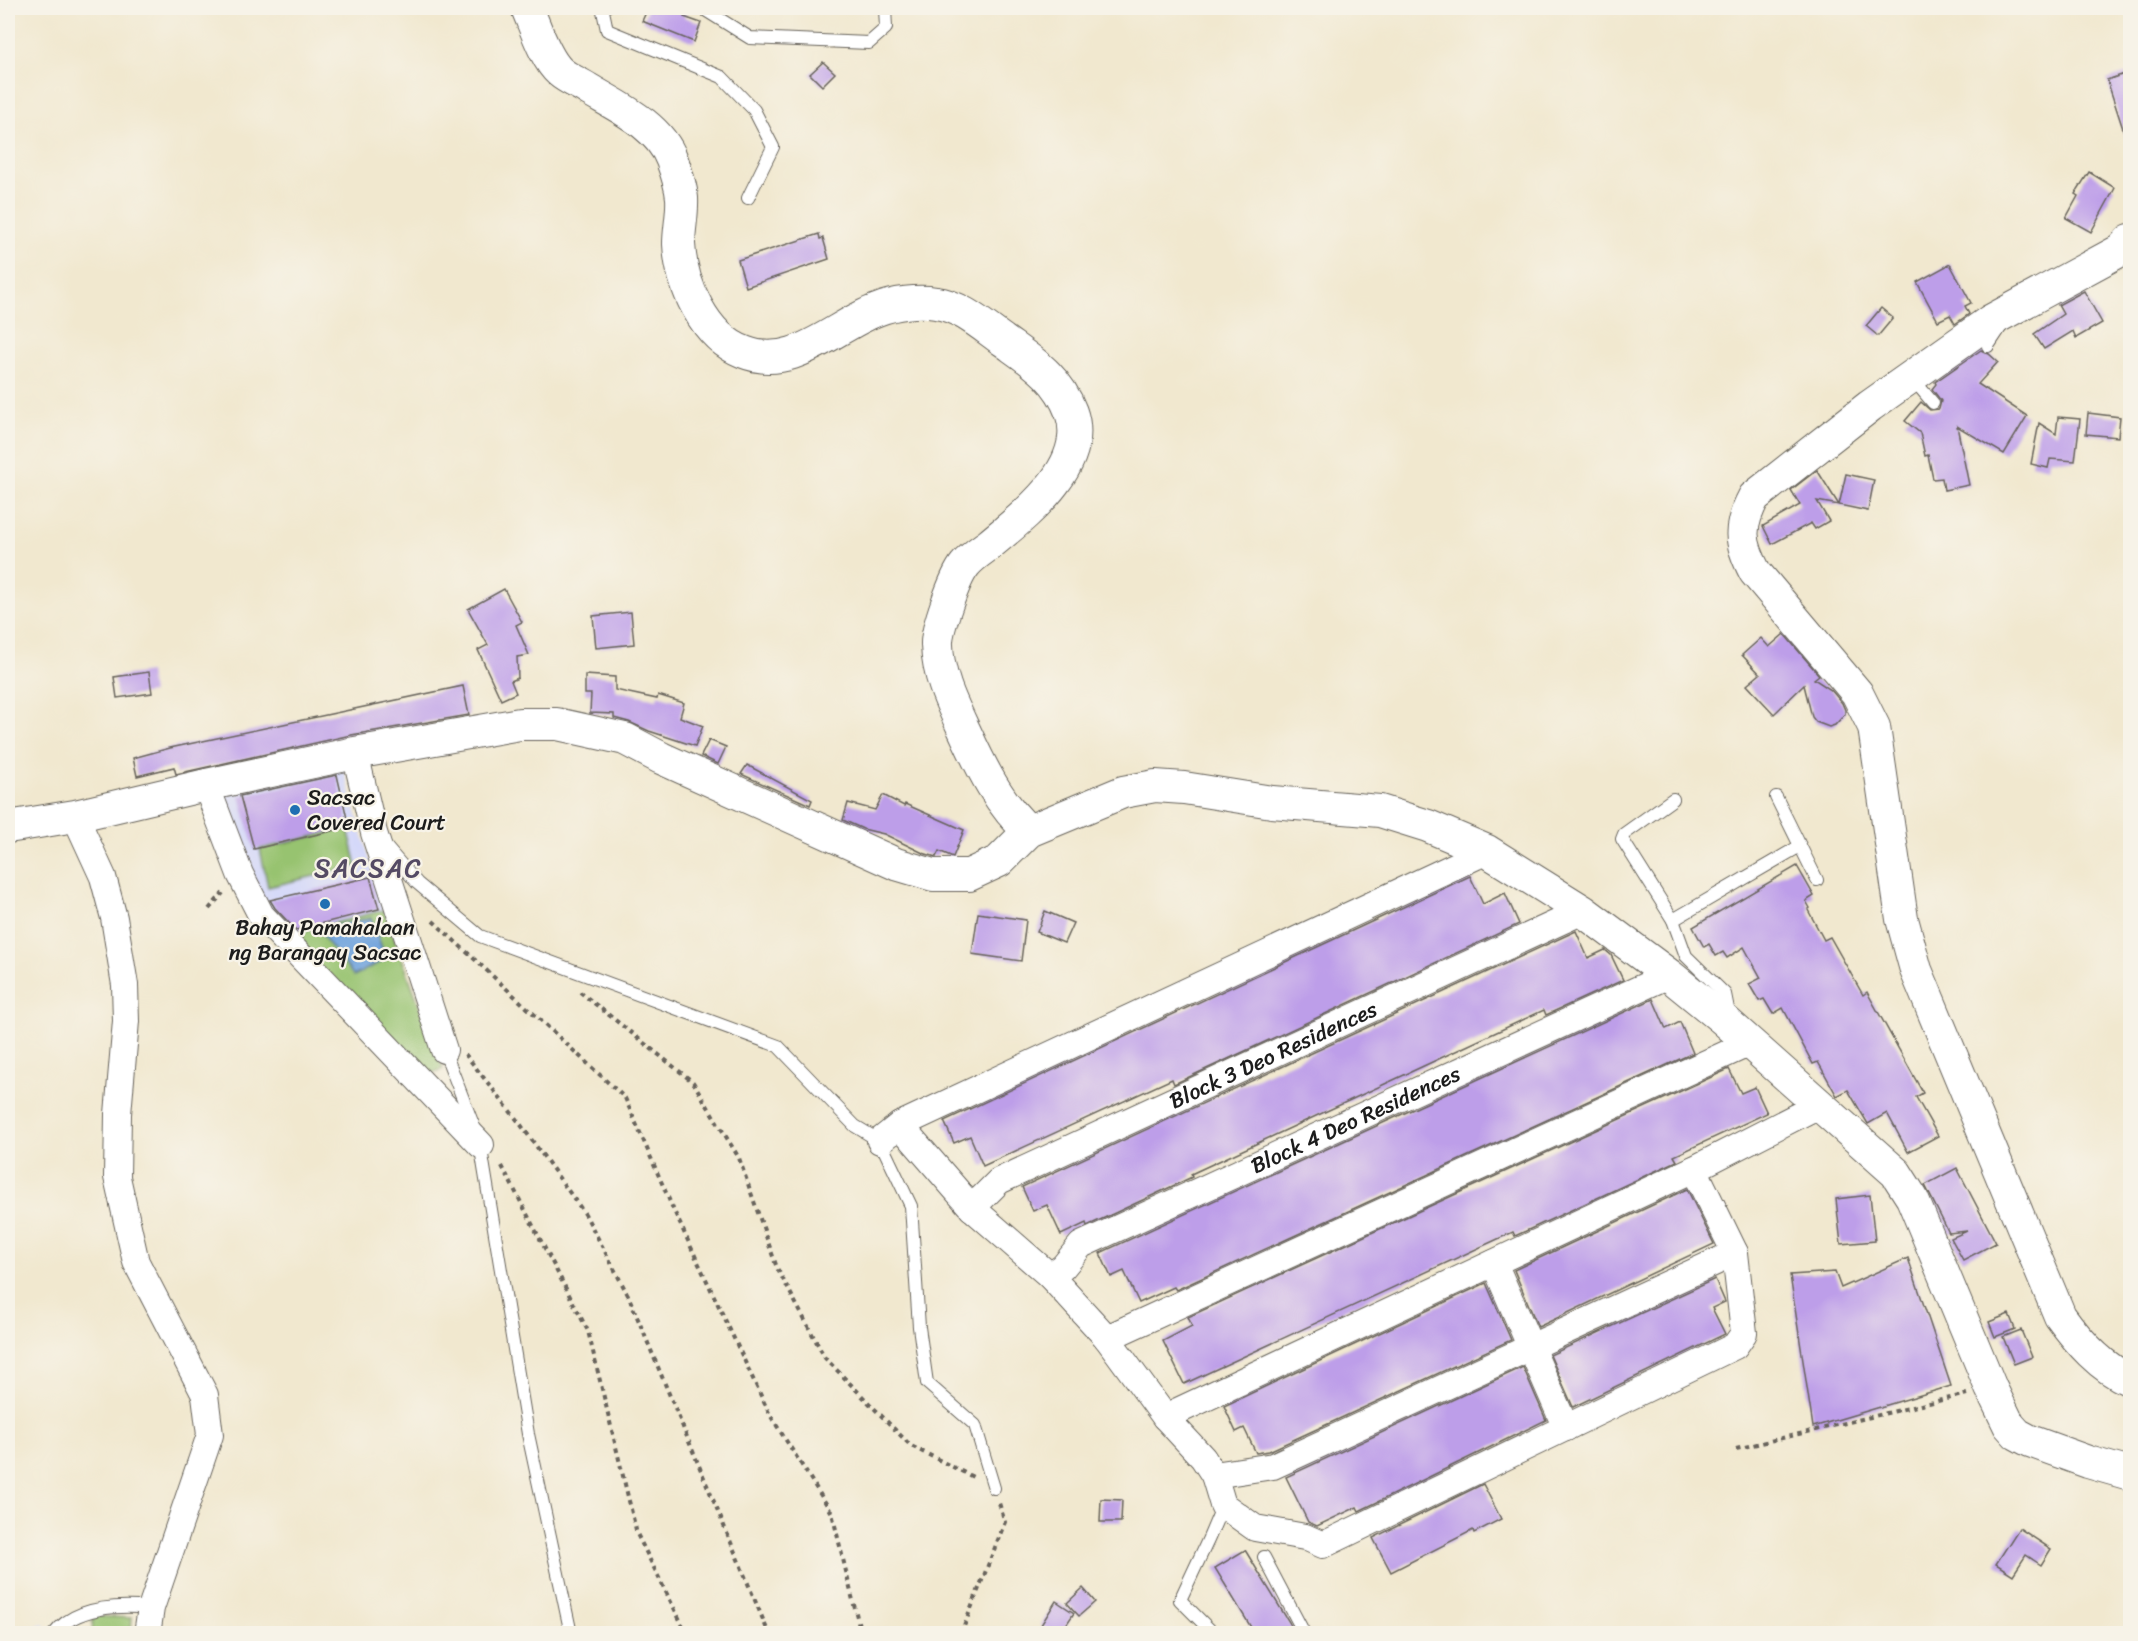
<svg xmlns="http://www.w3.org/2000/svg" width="2138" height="1641" viewBox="0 0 2138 1641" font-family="Sriracha,sans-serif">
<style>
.built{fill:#d4d8f9}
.green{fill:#97c370;stroke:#5a7046;stroke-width:1.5}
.water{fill:#72a4dd;stroke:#47607c;stroke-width:1.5}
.building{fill:#bd9ee9}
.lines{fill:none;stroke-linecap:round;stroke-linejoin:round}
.service-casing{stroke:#67635b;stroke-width:14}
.minor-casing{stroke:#67635b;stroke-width:28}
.tertiary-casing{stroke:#67635b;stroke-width:34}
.path{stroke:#67635b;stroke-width:4;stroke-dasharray:4.5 4.5;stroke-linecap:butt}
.service{stroke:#fff;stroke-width:12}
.minor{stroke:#fff;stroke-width:26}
.tertiary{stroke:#fff;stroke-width:32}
.poi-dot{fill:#1f6fb2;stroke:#f7f3e8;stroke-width:2}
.labels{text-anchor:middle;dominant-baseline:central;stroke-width:4.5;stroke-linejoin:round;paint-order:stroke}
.poi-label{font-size:22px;fill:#1c1c1c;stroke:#f7f3e8;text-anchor:start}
.street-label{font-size:22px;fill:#1c1c1c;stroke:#f7f3e8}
.quarter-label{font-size:26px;letter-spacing:1.5px;fill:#544a64;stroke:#f7f3e8}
</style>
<rect width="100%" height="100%" fill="#f7f3e8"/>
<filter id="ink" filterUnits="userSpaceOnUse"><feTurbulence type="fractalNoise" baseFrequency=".0167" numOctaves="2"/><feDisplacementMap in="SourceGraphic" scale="12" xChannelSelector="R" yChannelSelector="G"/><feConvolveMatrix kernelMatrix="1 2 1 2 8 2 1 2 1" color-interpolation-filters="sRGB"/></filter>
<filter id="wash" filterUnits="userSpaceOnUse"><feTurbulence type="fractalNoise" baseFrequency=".008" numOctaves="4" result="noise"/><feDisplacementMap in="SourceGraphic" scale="24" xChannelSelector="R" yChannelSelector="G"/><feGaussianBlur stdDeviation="1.35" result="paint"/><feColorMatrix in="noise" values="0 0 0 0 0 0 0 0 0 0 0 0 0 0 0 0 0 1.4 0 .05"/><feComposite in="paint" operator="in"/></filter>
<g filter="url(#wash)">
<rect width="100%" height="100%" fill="#f1e8cf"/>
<!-- built -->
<g class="built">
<path d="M342,763L384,910L289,935L256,898L217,792Z"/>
<path d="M44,1624L46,1633H12Z"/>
</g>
<!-- green -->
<g class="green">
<path d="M348,828L357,866L268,887L260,849Z"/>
<path d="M384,910L443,1069L425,1076L289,935Z"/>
<path d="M93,1616L132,1618L131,1633L92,1634Z"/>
</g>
<!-- water -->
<path class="water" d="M371,918L386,959L354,976L318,930Z"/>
<g id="blocks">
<!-- building -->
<g class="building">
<path d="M648,8H688L684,17L701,23L694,42L642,21Z"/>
<path d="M823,62L835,73L822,86L810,74Z"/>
<path d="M2130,72V141H2127L2107,80Z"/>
<path d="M2089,172L2115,188L2091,232L2066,218L2078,196L2075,194Z"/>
<path d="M819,234L820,239L823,238L829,259L746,287L738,260Z"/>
<path d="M1950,264L1971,303L1965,306L1969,314L1955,324L1950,315L1938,321L1917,282Z"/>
<path d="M2084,291L2102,323L2076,338L2073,331L2044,349L2034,334L2063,314L2058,305Z"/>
<path d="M1881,308L1893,318L1878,336L1866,326Z"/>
<path d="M1981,350L1989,354L1998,362L1978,384L2027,416L2004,454L1957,426L1969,485L1944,490L1942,478L1933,479L1928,455L1925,456L1920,433L1905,421L1921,402L1930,410L1939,409L1941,401L1932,389L1936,384L1935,382Z"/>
<path d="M2088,413L2120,417L2118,437L2086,434Z"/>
<path d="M2058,417L2080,419L2075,461L2050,459L2048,468L2031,464L2039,423L2056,434Z"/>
<path d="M1817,470L1839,505L1817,501L1829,521L1815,529L1811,523L1772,544L1763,526L1800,505L1791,490Z"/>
<path d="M1846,474L1874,480L1868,511L1839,505Z"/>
<path d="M504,589L522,622L516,625L529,655L517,657L518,678L511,681L516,693L501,700L478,650L488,645L468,609Z"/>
<path d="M631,612L634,644L596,648L593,616Z"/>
<path d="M1784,634L1819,675L1814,679L1831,690L1842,703L1845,710V714L1835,725L1829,727L1816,722L1812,717L1804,685L1774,714L1747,685L1760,674L1742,655L1761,638L1769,647Z"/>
<path d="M149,672L152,693L117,698L114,677Z"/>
<path d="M585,675L615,677V690L657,699L658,695L684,703L680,717L703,726L695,746L649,731L629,722L614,718V714L590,713L591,694H585Z"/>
<path d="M463,686L469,715L351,735L176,774L174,767L137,776L133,758L170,748Z"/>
<path d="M709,740L726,747L718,764L701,756Z"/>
<path d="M747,765L812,800L810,805L741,774Z"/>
<path d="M337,775L349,827L254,849L240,796Z"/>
<path d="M883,795L904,806L905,804L964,830L953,857L939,851L936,857L923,853L884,834L863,829L843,820L848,803L875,810Z"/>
<path d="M1797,866L1814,896L1806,901L1810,908L1808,910L1824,940L1830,937L1863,995L1867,992L1923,1093L1916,1097L1938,1136L1908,1152L1887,1113L1868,1124L1848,1090L1837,1096L1818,1062L1813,1064L1783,1008L1773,1014L1764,999L1759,1001L1749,984L1761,978L1744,947L1727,958L1723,952L1716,956L1709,944L1704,947L1693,927Z"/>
<path d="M1470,876L1483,904L1505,893L1519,924L1174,1084L1172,1079L983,1166L970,1136L954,1143L944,1121Z"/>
<path d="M370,877L379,909L296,930L275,908L270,900Z"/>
<path d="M1045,911L1073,923L1064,943L1037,932Z"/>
<path d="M978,913L1026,920L1021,961L972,954Z"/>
<path d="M1576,931L1588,958L1605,950L1611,955L1623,980L1546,1015L1544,1010L1191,1174L1192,1177L1087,1226L1086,1223L1061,1235L1047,1205L1033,1211L1022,1187Z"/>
<path d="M1653,999L1666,1029L1680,1022L1693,1053L1176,1290L1174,1287L1139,1303L1124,1271L1111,1277L1100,1253Z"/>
<path d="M1729,1069L1741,1093L1755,1087L1767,1113L1674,1156L1677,1161L1515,1236L1513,1232L1184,1384L1163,1341L1192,1326L1188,1317Z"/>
<path d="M1957,1168L1996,1243L1963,1260L1951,1238L1967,1231L1949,1233L1925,1185Z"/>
<path d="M1687,1189L1714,1244L1538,1327L1514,1270Z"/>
<path d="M1870,1195L1875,1241L1841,1244L1836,1199Z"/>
<path d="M1908,1258L1951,1386L1813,1427L1790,1275L1835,1272L1841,1288Z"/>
<path d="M1715,1279L1725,1302L1712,1308L1725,1334L1573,1407L1550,1355Z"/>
<path d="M1486,1283L1511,1340L1269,1451L1256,1453L1244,1428L1236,1432L1224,1406Z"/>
<path d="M2009,1314L2015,1329L1995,1337L1989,1322Z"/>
<path d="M2021,1330L2032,1357L2014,1364L2003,1337Z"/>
<path d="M1523,1367L1546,1420L1359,1511L1357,1507L1317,1526L1308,1522L1286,1477Z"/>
<path d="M1483,1484L1501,1519L1474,1533L1473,1530L1391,1572L1373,1538Z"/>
<path d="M1101,1499L1122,1500L1121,1522H1100Z"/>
<path d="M2019,1528L2051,1549L2041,1565L2026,1555L2013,1575L1996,1564Z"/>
<path d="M1245,1550L1289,1622L1295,1634H1255L1215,1568Z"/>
<path d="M1083,1588L1095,1602L1079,1616L1067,1603Z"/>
<path d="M1056,1601L1074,1613L1060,1634H1055L1041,1625Z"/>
</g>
</g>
</g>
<g filter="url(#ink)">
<use href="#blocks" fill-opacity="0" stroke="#67635b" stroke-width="1.5"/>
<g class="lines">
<!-- service casing -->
<g class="service-casing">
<g id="service">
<path d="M605,8L603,11L607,30L722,77L754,110L773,147L748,198"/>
<path d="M702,8L750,38L869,43L886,28L885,8"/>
<path d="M1988,346L2002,325"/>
<path d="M1912,378L1933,403"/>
<path d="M1776,797L1817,880"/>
<path d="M1673,799L1624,834L1622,839L1673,920L1686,956L1725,994L1728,1009L1723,1018"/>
<path d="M386,847L417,883L480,936L778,1046L855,1126L880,1141L911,1206L919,1327L927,1383L975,1425L994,1488"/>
<path d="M1673,920L1800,846"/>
<path d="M444,1050L474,1127"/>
<path d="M480,1143L528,1434L571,1634"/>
<path d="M1264,1557L1303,1631V1634"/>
<path d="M54,1634C75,1606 120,1605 151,1608"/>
<path d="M1214,1634L1180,1600L1209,1538L1223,1505"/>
</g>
</g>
<!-- minor casing -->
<g class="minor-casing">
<g id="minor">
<path d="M355,753L374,833L444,1050"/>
<path d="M206,785L240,874L261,915L481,1145"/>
<path d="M75,816L103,877L114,918L125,985L126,1021L118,1114L117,1177L136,1262L205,1395L210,1435L151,1608L147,1634"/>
<path d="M900,1125L1487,851"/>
<path d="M880,1141L900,1125L972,1208L1050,1276L1107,1338L1165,1417L1203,1458L1214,1475L1223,1505L1255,1528L1305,1537L1323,1545L1735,1346L1744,1333L1735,1253L1694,1169"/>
<path id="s1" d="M972,1208L999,1181L1583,911"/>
<path d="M1494,1263L1566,1428"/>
<path id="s2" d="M1050,1276L1063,1267L1081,1245L1669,975"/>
<path d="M1107,1338L1750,1043"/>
<path d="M1165,1417L1694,1169L1819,1105"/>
<path d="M1214,1475L1273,1466L1735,1253"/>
</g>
</g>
<!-- tertiary casing -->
<g class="tertiary-casing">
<g id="tertiary">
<path d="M527,8C535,26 545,59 560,72C568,79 579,83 588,89C618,107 659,125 672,160C676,171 681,186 682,198C683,213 679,229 679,244C681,284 704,337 744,352C793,372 834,326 877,310C894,303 918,300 936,303C961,306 984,327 1004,341C1033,362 1058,377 1071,412C1090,465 1026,514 990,544C982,550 971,557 965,565C955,577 936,630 937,645C938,677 952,704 965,732C981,767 1000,806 1029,831"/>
<path d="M2130,240L2121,250L1990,321L1870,406L1754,497C1738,527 1739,542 1755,572L1857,693L1874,727L1902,919L1916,970L2060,1316C2078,1341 2101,1368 2130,1380"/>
<path d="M8,827L75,816L206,785L355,753L520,724H557L625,739L661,758L896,864L933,875H969L999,861L1029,831L1123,792L1155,786L1184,788L1272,802L1380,811L1428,826L1487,851L1583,911L1669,975L1723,1019L1896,1173L1912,1198L1991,1388L2009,1425L2017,1434L2030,1441L2088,1462L2130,1474"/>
</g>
</g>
<!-- path -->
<g class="path">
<path d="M209,909L223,893"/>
<path d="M433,921L625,1098L674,1211L770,1415L832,1513L861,1634"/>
<path d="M580,992L693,1082L739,1158L777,1268L825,1358L911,1446L975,1478"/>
<path d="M465,1054L521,1125L585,1214L628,1295L769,1634"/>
<path d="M502,1166L588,1331L637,1534L687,1634"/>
<path d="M1736,1449L1967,1394"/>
<path d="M961,1634L1005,1522L999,1503"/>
</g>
<!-- service -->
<use href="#service" class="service"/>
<!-- minor -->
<use href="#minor" class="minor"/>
<!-- tertiary -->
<use href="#tertiary" class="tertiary"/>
</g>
</g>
<!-- markers -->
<g class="poi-dot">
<circle cx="295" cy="810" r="6"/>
<circle cx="325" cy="904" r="6"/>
</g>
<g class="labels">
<!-- poi labels -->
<g class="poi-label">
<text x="307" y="797">Sacsac<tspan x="307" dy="25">Covered Court</tspan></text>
<text x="325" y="927" text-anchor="middle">Bahay Pamahalaan<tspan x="325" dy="25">ng Barangay Sacsac</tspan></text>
</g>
<!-- street labels -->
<g class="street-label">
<text stroke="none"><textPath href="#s1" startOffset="340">Block 3 Deo Residences</textPath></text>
<text stroke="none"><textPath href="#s2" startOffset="346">Block 4 Deo Residences</textPath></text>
</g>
<!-- quarter labels -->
<g class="quarter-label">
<text x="368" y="868">SACSAC</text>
</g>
</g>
<!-- margin -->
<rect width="2138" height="1641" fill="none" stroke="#f7f3e8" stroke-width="30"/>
</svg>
